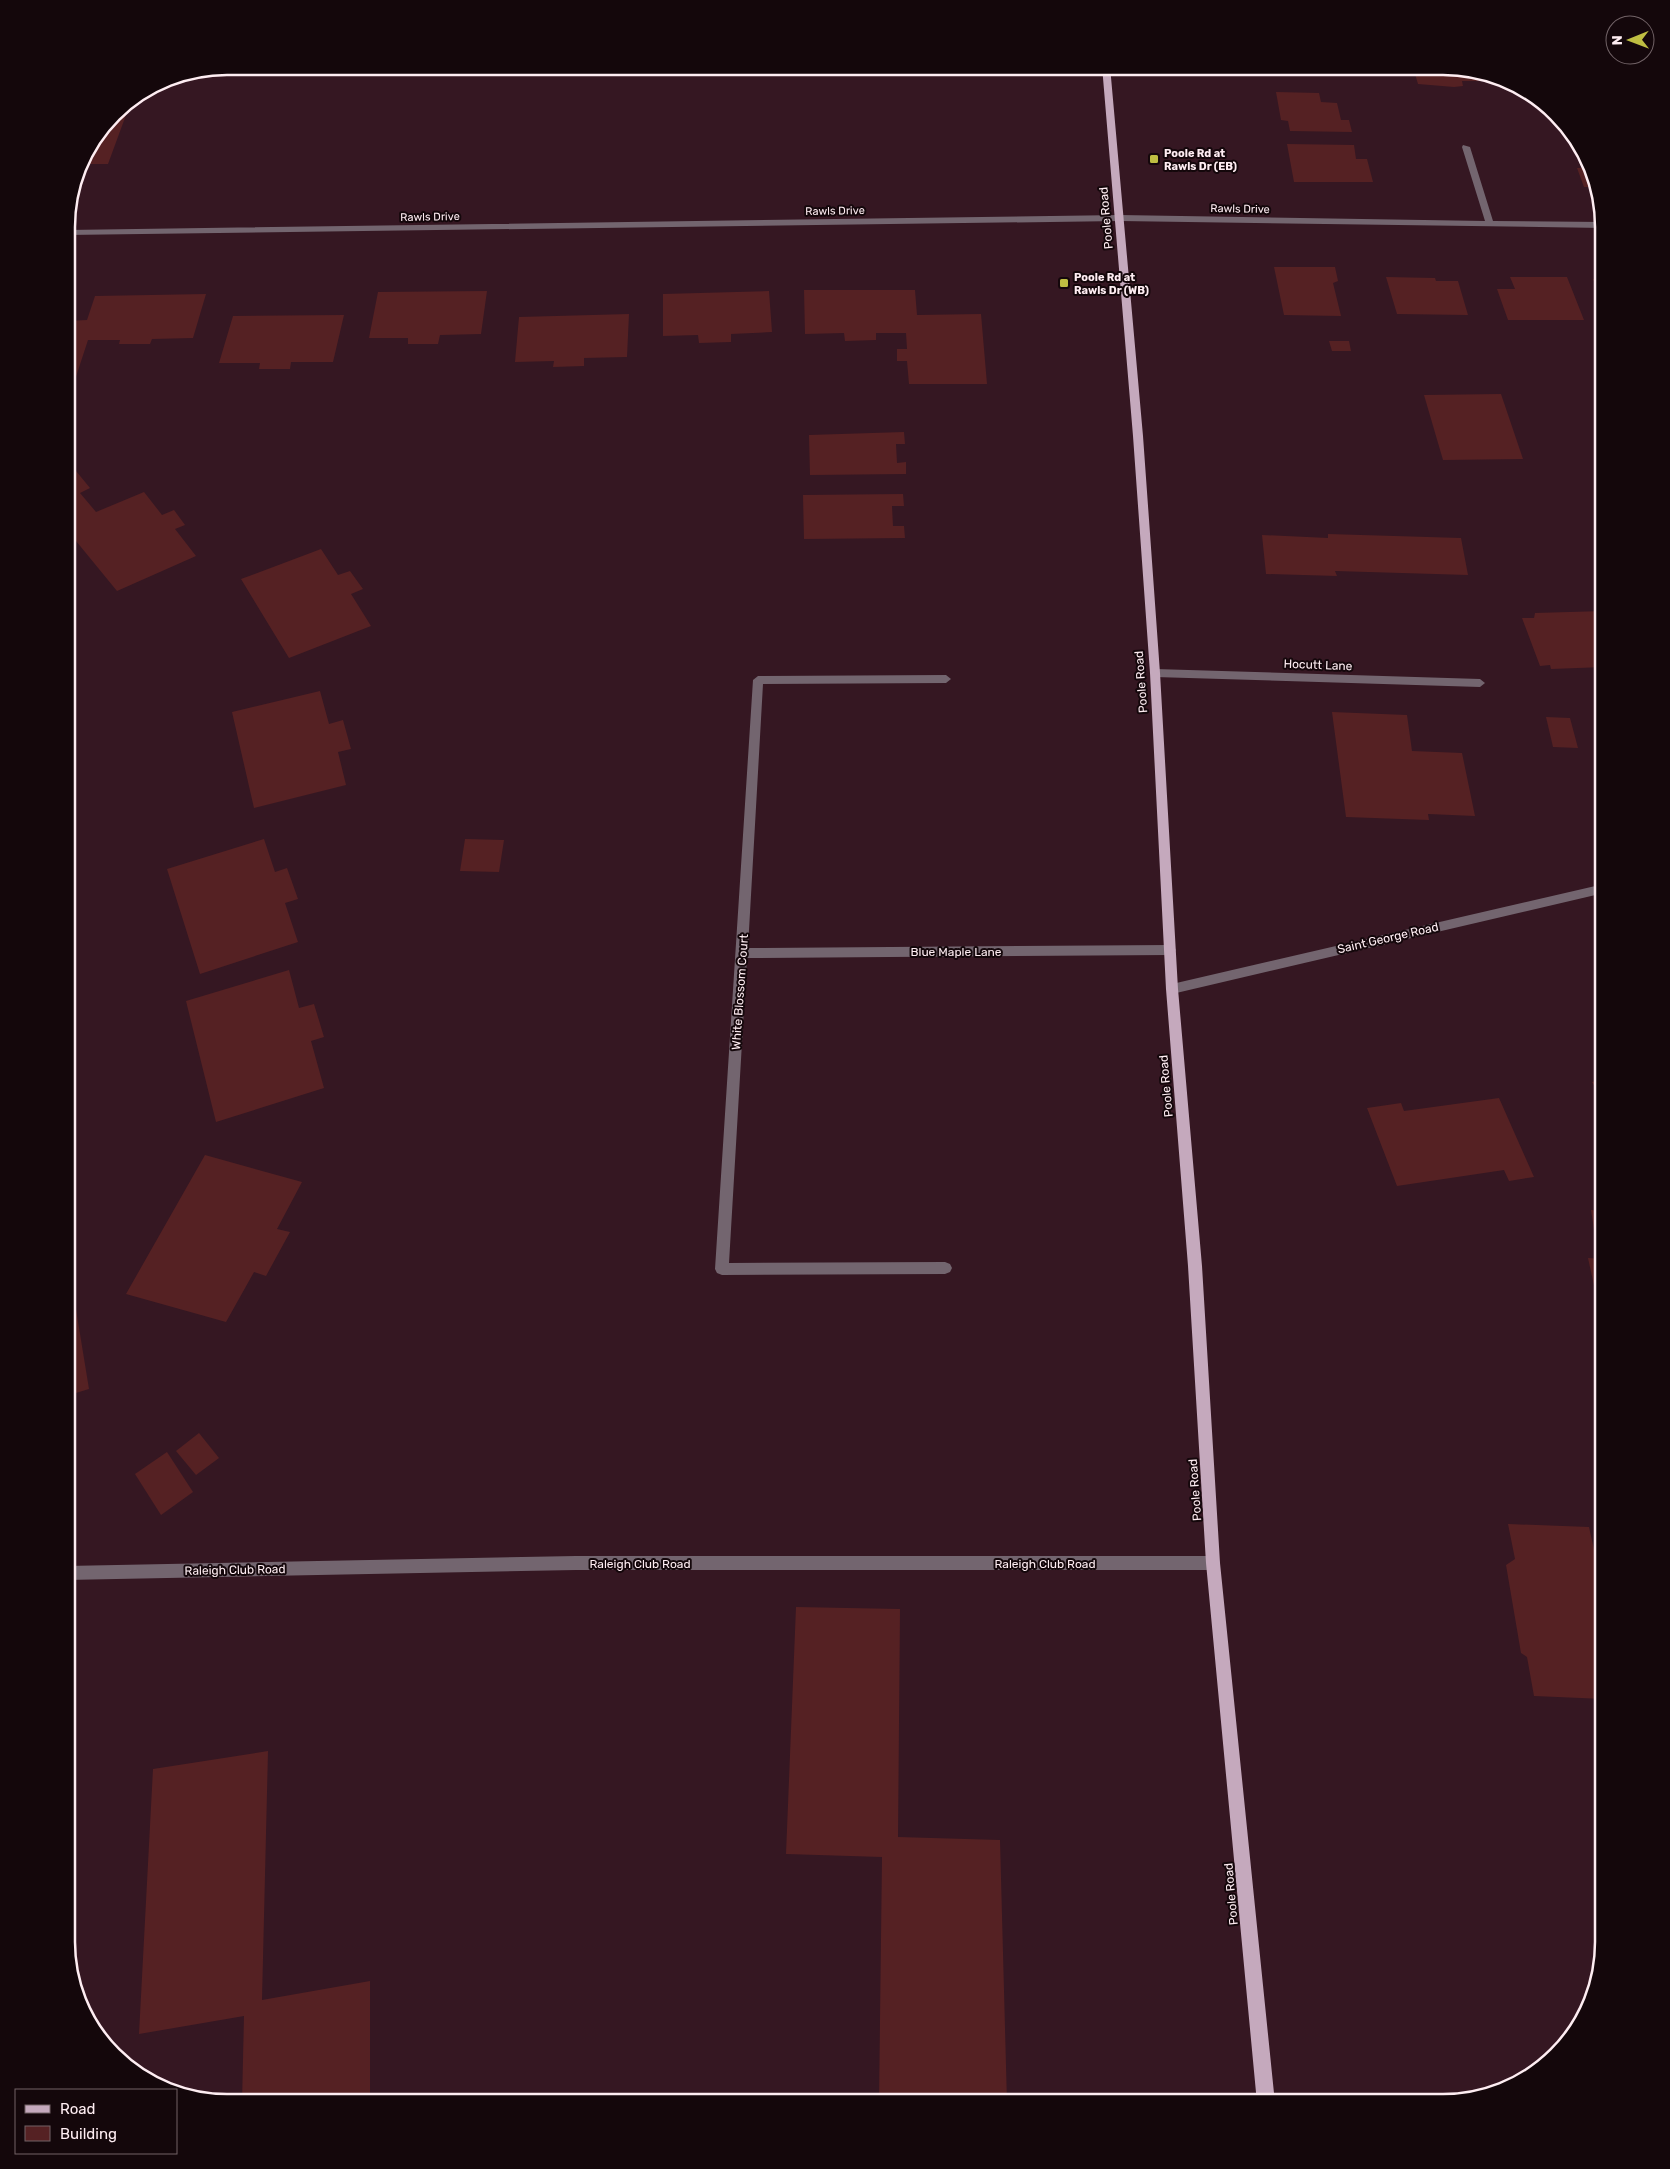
<svg xmlns="http://www.w3.org/2000/svg" width="1670" height="2169" viewBox="0 0 1670 2169" font-family="Rubik,sans-serif">
<style>
.building{fill:#552123}
.lines{fill:none;stroke-linecap:round;stroke-linejoin:round}
.service{fill:#73656f;fill-rule:evenodd}
.minor{fill:#73656f;fill-rule:evenodd}
.primary{fill:#c5a9bd;fill-rule:evenodd}
.poi-dot{fill:#bfbe42;stroke:#14070b;stroke-width:2}
.labels{text-anchor:middle;dominant-baseline:central;stroke-width:4;stroke-linejoin:round;paint-order:stroke}
.far-poi-label{font-size:11px;font-weight:bold;fill:#feedf2;stroke:#14070b;text-anchor:start}
.far-street-label{font-size:11px;fill:#feedf2;stroke:#14070b}
.street-label{font-size:12px;fill:#feedf2;stroke:#14070b}
.rim{fill:none;stroke:#feedf2;stroke-width:2.5}
</style>
<rect width="100%" height="100%" fill="#351722"/>
<!-- building -->
<g class="building">
<path d="M1310,67H1377L1379,73H1338L1337,69H1311Z"/>
<path d="M1413,67H1453L1491,78L1492,81H1462L1463,86L1454,87L1418,84Z"/>
<path d="M1276,92L1319,93L1321,102L1337,103L1341,120H1349L1352,132L1290,131L1288,121L1281,120Z"/>
<path d="M117,115H126L108,164H81L83,156L111,119H115Z"/>
<path d="M1287,144L1354,145L1356,159H1367L1373,182H1294Z"/>
<path d="M1578,152H1583L1598,187H1584L1577,168H1585Z"/>
<path d="M1274,267H1335L1338,281L1333,283L1341,316L1284,315Z"/>
<path d="M1386,277L1435,278L1436,281H1458L1468,315L1397,314Z"/>
<path d="M1510,277H1567L1584,320H1508L1497,289H1515Z"/>
<path d="M1593,279H1604V305Z"/>
<path d="M804,290H915L917,315L981,314L987,384H909L907,361H897V349H907L906,333H876V340L845,341L844,333L805,334Z"/>
<path d="M487,291L481,334L440,335L438,344H408V338H369L378,292Z"/>
<path d="M769,291L772,332L731,334V342L699,343L698,335L663,336V294Z"/>
<path d="M206,294L193,338L152,339L150,344H119L120,340H88L72,389H67V321L87,320L95,296Z"/>
<path d="M629,314L627,357L584,358V366L553,367L554,361L515,362L519,317Z"/>
<path d="M344,315L333,362H291L290,369H259L260,363H219L233,316Z"/>
<path d="M1329,341H1349L1351,351H1332Z"/>
<path d="M1501,394L1523,459L1443,460L1424,395Z"/>
<path d="M904,432L905,444H896L897,463L906,462V474L810,475L809,435Z"/>
<path d="M76,471L90,488L80,493L96,512L144,492L162,515L174,510L185,525L175,529L196,556L117,591L67,530V475Z"/>
<path d="M903,494L904,506H892L893,526H904L905,538L804,539L803,495Z"/>
<path d="M1328,534L1461,538L1468,575L1335,571L1337,576L1266,574L1262,535L1328,538Z"/>
<path d="M321,549L338,575L350,571L363,589L351,594L371,626L289,658L241,579Z"/>
<path d="M1604,611V667L1551,669L1550,665L1540,666L1522,618H1534L1535,613Z"/>
<path d="M320,691L329,724L343,720L351,749L338,752L346,785L254,808L232,712Z"/>
<path d="M1332,712L1407,715L1412,751L1462,753L1475,816L1428,814L1429,820L1346,817Z"/>
<path d="M1546,717L1570,718L1578,748L1553,747Z"/>
<path d="M264,839L275,872L287,868L298,899L285,903L298,942L200,974L167,869Z"/>
<path d="M465,839L504,840L499,872L460,871Z"/>
<path d="M289,970L299,1008L314,1004L324,1037L311,1041L324,1088L216,1122L186,1001Z"/>
<path d="M1604,1079V1102L1592,1082Z"/>
<path d="M1499,1098L1534,1177L1509,1181L1504,1170L1397,1186L1367,1108L1401,1103L1404,1111Z"/>
<path d="M205,1155L302,1182L277,1229L290,1232L266,1276L254,1272L226,1322L126,1294Z"/>
<path d="M1591,1210L1604,1211V1237L1595,1236Z"/>
<path d="M1588,1258L1604,1259V1290H1595Z"/>
<path d="M73,1291L89,1389L66,1396V1293Z"/>
<path d="M199,1433L219,1458L196,1475L176,1451Z"/>
<path d="M167,1452L193,1492L161,1515L135,1474Z"/>
<path d="M1508,1524L1589,1527L1604,1594V1699L1534,1696L1527,1657L1521,1653L1506,1565L1515,1559Z"/>
<path d="M796,1607L900,1609L898,1837L1000,1840L1007,2103H879L882,1857L786,1854Z"/>
<path d="M268,1751L262,2000L370,1981V2103H242L244,2016L139,2034L153,1769Z"/>
</g>
<g class="lines">
<!-- service -->
<path class="service" d="M1155,669L1480,679L1485,683L1480,687L1155,677L1150,673Z"/>
<!-- minor -->
<g class="minor">
<path d="M1463,145L1470,147L1493,221L1603,222L1604,228L1120,221L67,235V230L1120,215L1485,221L1462,147Z"/>
<path d="M946,675L951,679L946,683L763,684L748,948L1170,945L1174,947L1176,950L1174,953L1170,955L747,958L729,1263L945,1262L950,1264L952,1268L950,1272L945,1274L722,1275L717,1273L715,1269L753,680L758,676Z"/>
<path d="M1604,884V893L1172,994L1168,992L1166,989L1168,986L1172,984Z"/>
<path d="M576,1556H1213L1218,1558L1220,1563L1218,1568L1213,1570H576L66,1580V1566Z"/>
</g>
<!-- primary -->
<path class="primary" d="M1102,66H1110L1143,436L1160,673L1178,989L1202,1266L1220,1563L1275,2103H1257L1206,1563L1188,1266L1166,989L1150,673L1133,436Z"/>
</g>
<!-- markers -->
<g class="poi-dot">
<rect x="1149" y="154" width="10" height="10" rx="2.5"/>
<rect x="1059" y="278" width="10" height="10" rx="2.5"/>
</g>
<g class="labels">
<!-- far-poi labels -->
<g class="far-poi-label">
<text x="1164" y="153">Poole Rd at<tspan x="1164" dy="13">Rawls Dr (EB)</tspan></text>
<text x="1074" y="277">Poole Rd at<tspan x="1074" dy="13">Rawls Dr (WB)</tspan></text>
</g>
<!-- far-street labels -->
<g class="far-street-label">
<text transform="translate(1240 209) rotate(1)">Rawls Drive</text>
<text transform="translate(835 211) rotate(-1)">Rawls Drive</text>
<text transform="translate(430 217) rotate(-1)">Rawls Drive</text>
</g>
<!-- street labels -->
<g class="street-label">
<text transform="translate(1106 218) rotate(-95)">Poole Road</text>
<text transform="translate(1318 665) rotate(2)">Hocutt Lane</text>
<text transform="translate(1141 682) rotate(-94)">Poole Road</text>
<text transform="translate(1388 938) rotate(-13)">Saint George Road</text>
<text x="956" y="952">Blue Maple Lane</text>
<text transform="translate(740 992) rotate(-86)">White Blossom Court</text>
<text transform="translate(1166 1086) rotate(-95)">Poole Road</text>
<text transform="translate(1195 1490) rotate(-94)">Poole Road</text>
<text x="640" y="1564">Raleigh Club Road</text>
<text x="1045" y="1564">Raleigh Club Road</text>
<text transform="translate(235 1570) rotate(-1)">Raleigh Club Road</text>
<text transform="translate(1231 1894) rotate(-95)">Poole Road</text>
</g>
</g>
<!-- crop -->
<path d="M0 0H1670V2169H0ZM227 75H1443A152 152 0 0 1 1595 227V1942A152 152 0 0 1 1443 2094H227A152 152 0 0 1 75 1942V227A152 152 0 0 1 227 75Z" fill="#14070b" fill-rule="evenodd"/>
<path class="rim" d="M227 75H1443A152 152 0 0 1 1595 227V1942A152 152 0 0 1 1443 2094H227A152 152 0 0 1 75 1942V227A152 152 0 0 1 227 75Z"/>
<!-- legend -->
<rect x="15" y="2089" width="162" height="65" fill="#14070b" stroke="#726367"/>
<rect x="25" y="2105" width="25" height="8" fill="#c5a9bd" stroke="#726367"/>
<text x="60" y="2114" font-size="15" fill="#feedf2">Road</text>
<rect x="25" y="2126" width="25" height="15" fill="#552123" stroke="#726367"/>
<text x="60" y="2139" font-size="15" fill="#feedf2">Building</text>
<!-- north arrow -->
<g transform="translate(1630 40) rotate(269)"><circle r="24" fill="#14070b" stroke="#726367"/>
<path d="M0-4L9 19L0 12L-9 19Z" fill="#bfbe42"/>
<text y="-8" font-size="14" font-weight="bold" text-anchor="middle" fill="#feedf2">N</text>
</g>
</svg>
